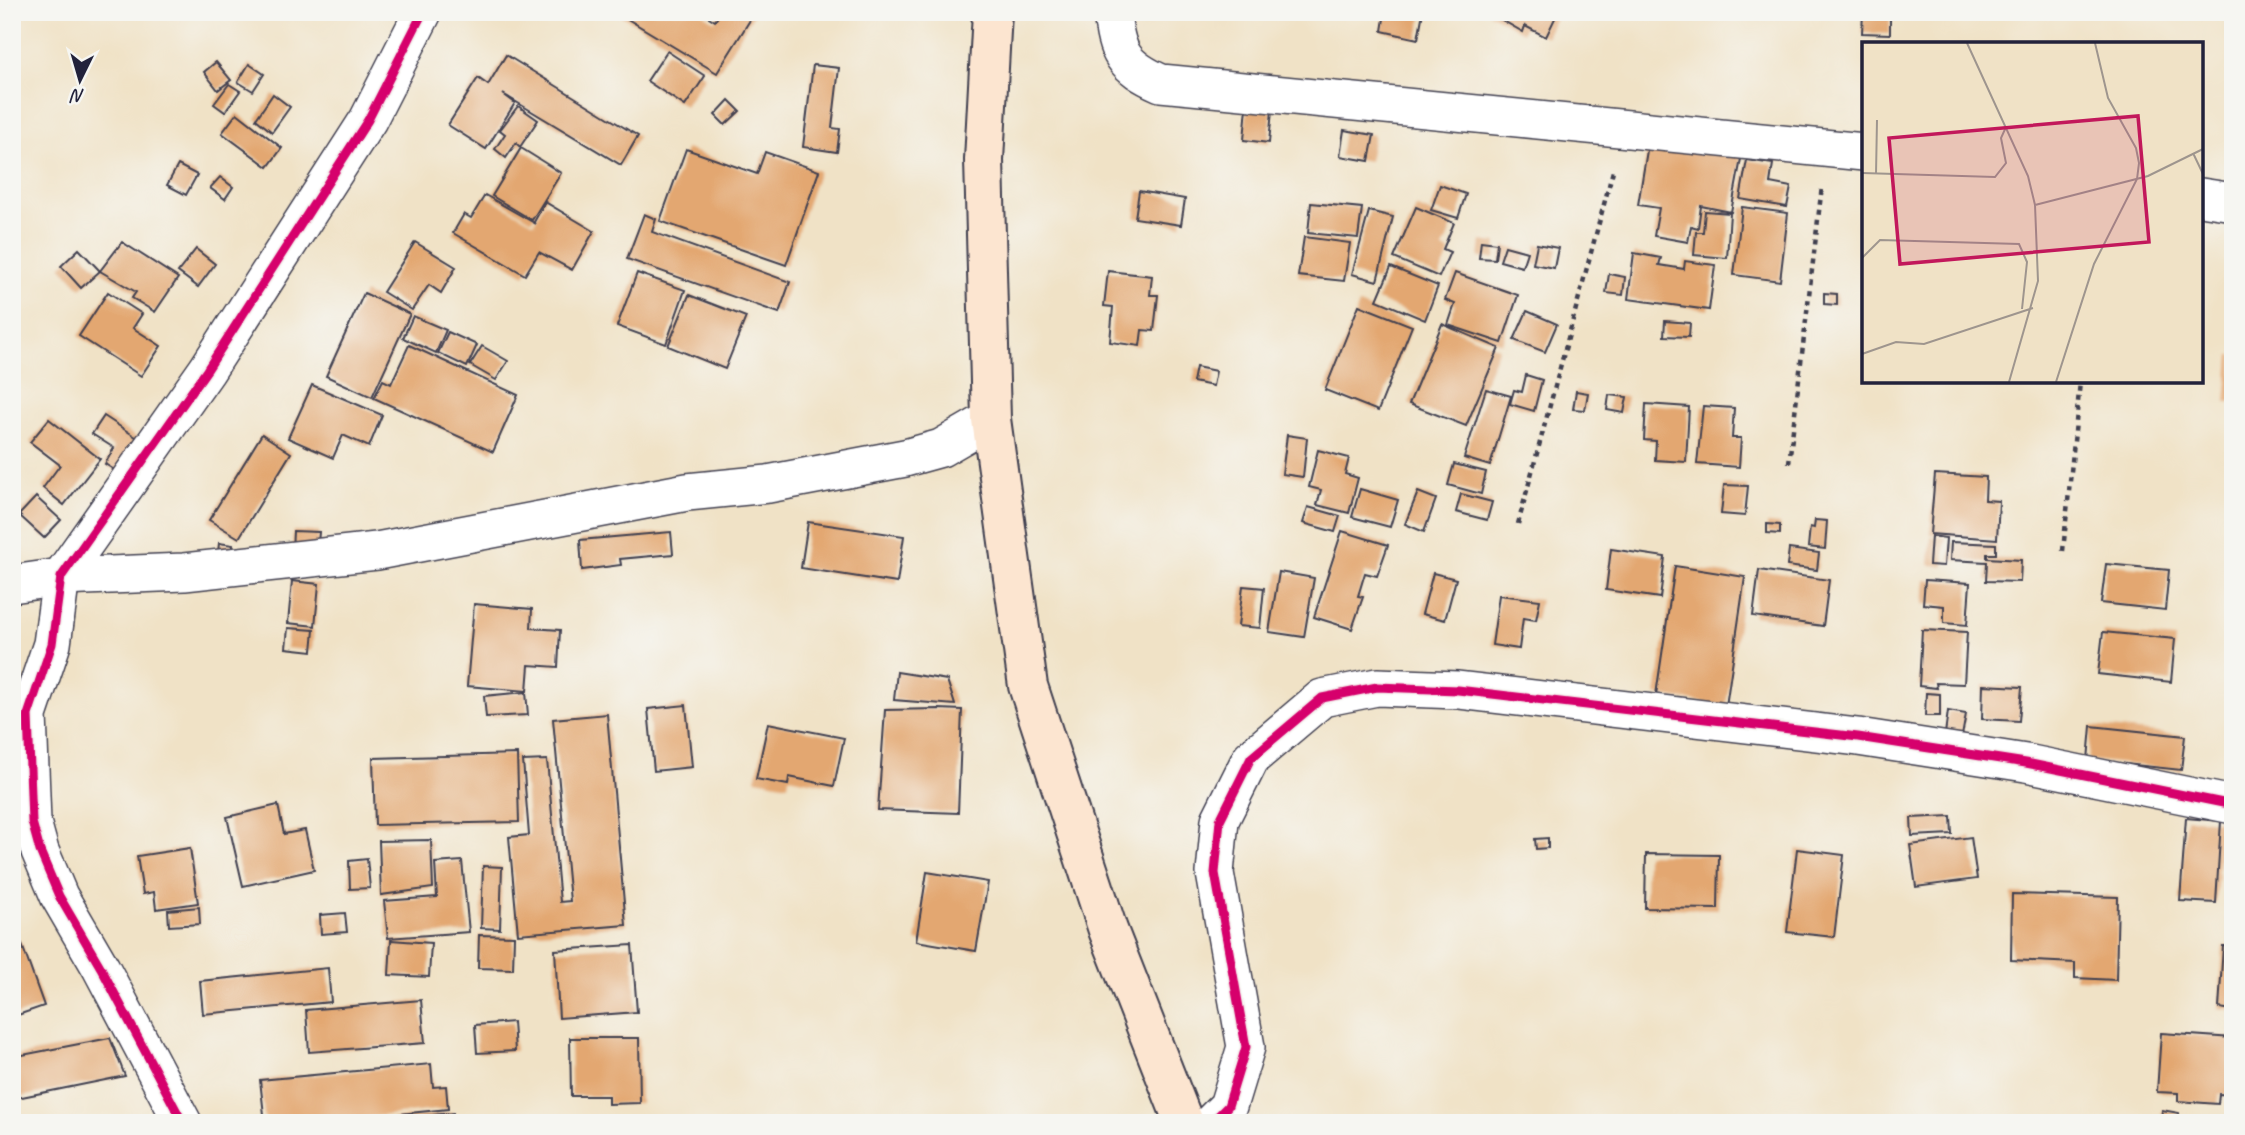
<svg xmlns="http://www.w3.org/2000/svg" width="2245" height="1135" viewBox="0 0 2245 1135" font-family="Caveat,sans-serif">
<style>
.building{fill:#e3a771}
.lines{fill:none;stroke-linecap:round;stroke-linejoin:round}
.street-casing{stroke:#413f50;stroke-width:40}
.secondary-casing{stroke:#413f50;stroke-width:42}
.path{stroke:#413f50;stroke-width:4.5;stroke-dasharray:5 5;stroke-linecap:butt}
.street{stroke:#fff;stroke-width:37}
.secondary{stroke:#fce5d0;stroke-width:38}
.cycleway-casing{stroke:#f6f6f2;stroke-width:13}
.cycleway{stroke:#d6006c;stroke-width:9}
.inset-road{fill:none;stroke:#9e958e;stroke-width:2}
.view{fill:#c2185b;fill-opacity:0.15;stroke:#c2185b;stroke-width:3.5}
.inset-edge{fill:none;stroke:#22223b;stroke-width:3.5}
</style>
<rect width="100%" height="100%" fill="#f6f6f2"/>
<filter id="ink" filterUnits="userSpaceOnUse"><feTurbulence type="fractalNoise" baseFrequency=".0143" numOctaves="2"/><feDisplacementMap in="SourceGraphic" scale="14" xChannelSelector="R" yChannelSelector="G"/><feConvolveMatrix kernelMatrix="1 2 1 2 8 2 1 2 1" color-interpolation-filters="sRGB"/></filter>
<filter id="wash" filterUnits="userSpaceOnUse"><feTurbulence type="fractalNoise" baseFrequency=".00686" numOctaves="4" result="noise"/><feDisplacementMap in="SourceGraphic" scale="28" xChannelSelector="R" yChannelSelector="G"/><feGaussianBlur stdDeviation="1.57" result="paint"/><feColorMatrix in="noise" values="0 0 0 0 0 0 0 0 0 0 0 0 0 0 0 0 0 1.4 0 .05"/><feComposite in="paint" operator="in"/></filter>
<g filter="url(#wash)">
<rect width="100%" height="100%" fill="#f0e2c6"/>
<g id="blocks">
<!-- building -->
<g class="building">
<path d="M616,12H701L715,21L721,12H755L717,73Z"/>
<path d="M1385,12H1423L1418,39L1382,31Z"/>
<path d="M1488,12H1558L1546,37L1525,26L1523,32Z"/>
<path d="M1863,12H1890V34L1862,33Z"/>
<path d="M667,51L705,76L685,106L647,81Z"/>
<path d="M506,55L638,136L621,165L503,94L515,103L486,149L448,125L478,78L488,85Z"/>
<path d="M216,62L231,80L218,90L204,72Z"/>
<path d="M249,64L264,74L253,91L238,82Z"/>
<path d="M813,65L839,68L832,128L840,129L837,152L803,147Z"/>
<path d="M229,84L240,91L225,112L214,104Z"/>
<path d="M273,94L290,107L272,132L256,119Z"/>
<path d="M729,100L740,111L725,125L715,115Z"/>
<path d="M518,106L538,120L520,147L516,143L506,158L495,149L505,134L500,130Z"/>
<path d="M1247,107L1272,110L1269,143L1244,140Z"/>
<path d="M237,113L282,148L268,167L222,133Z"/>
<path d="M1344,130L1374,135L1369,161L1340,156Z"/>
<path d="M1650,132L1743,148L1731,212L1701,206L1698,228L1691,226L1688,242L1654,236L1659,208L1638,205Z"/>
<path d="M521,148L561,173L532,220L492,196Z"/>
<path d="M686,149L757,174L765,152L819,171L786,265L660,221Z"/>
<path d="M1747,160L1773,164L1770,183L1791,187L1787,207L1740,199Z"/>
<path d="M178,165L197,175L186,195L167,185Z"/>
<path d="M220,177L233,187L225,199L210,188Z"/>
<path d="M1440,185L1466,194L1458,218L1431,210Z"/>
<path d="M1139,191L1185,199L1181,225L1135,218Z"/>
<path d="M485,195L536,224L534,222L545,202L594,231L572,270L539,252L525,275L453,233L464,214L471,218Z"/>
<path d="M1311,203L1362,208L1358,238L1308,233Z"/>
<path d="M1416,207L1454,223L1443,249L1450,252L1439,277L1394,258Z"/>
<path d="M1742,207L1788,213L1780,281L1734,275Z"/>
<path d="M1369,211L1393,217L1377,281L1352,274Z"/>
<path d="M1705,211L1730,213L1727,258L1694,255L1696,232H1703Z"/>
<path d="M644,214L656,219L652,232L790,282L779,313L627,259Z"/>
<path d="M1304,237L1350,243L1344,281L1298,276Z"/>
<path d="M1481,241L1497,243L1495,259L1479,258Z"/>
<path d="M122,242L178,278L155,312L132,298L136,292L100,271Z"/>
<path d="M415,242L456,267L441,293L429,285L412,310L383,292Z"/>
<path d="M1537,244L1558,248L1554,268L1533,264Z"/>
<path d="M1505,246L1527,252L1522,267L1500,261Z"/>
<path d="M79,249L100,271L81,288L61,266Z"/>
<path d="M196,249L215,264L198,287L178,272Z"/>
<path d="M1634,253L1661,258L1659,265L1684,269L1685,261L1715,265L1709,310L1628,299Z"/>
<path d="M1391,267L1438,286L1425,320L1377,300Z"/>
<path d="M1108,271L1152,276L1150,295H1158L1154,331L1142,330L1140,346L1110,342L1113,307L1104,306Z"/>
<path d="M637,273L685,290L666,344L617,326Z"/>
<path d="M1455,273L1518,295L1502,343L1448,325L1455,304L1445,300Z"/>
<path d="M1609,274L1625,277L1623,295L1606,293Z"/>
<path d="M108,292L142,314L133,328L161,346L141,376L79,336Z"/>
<path d="M364,293L410,314L372,397L326,376Z"/>
<path d="M1824,293L1837,294V305L1824,304Z"/>
<path d="M689,295L746,317L725,369L668,346Z"/>
<path d="M1359,305L1412,326L1378,411L1325,390Z"/>
<path d="M1527,311L1557,324L1545,352L1514,340Z"/>
<path d="M413,316L446,330L436,353L403,338Z"/>
<path d="M1665,321L1690,323L1689,337L1664,336Z"/>
<path d="M1442,324L1499,348L1466,426L1409,404Z"/>
<path d="M448,332L477,345L467,367L438,353Z"/>
<path d="M409,345L518,395L493,452L374,398L383,380L391,384Z"/>
<path d="M482,346L508,361L496,380L470,365Z"/>
<path d="M2230,355H2233V402H2226Z"/>
<path d="M1196,367L1216,371L1213,386L1193,382Z"/>
<path d="M1526,375L1542,380L1534,411L1510,404L1514,390L1522,392Z"/>
<path d="M312,385L382,415L369,447L343,435L333,458L288,438Z"/>
<path d="M1486,389L1511,396L1490,466L1464,458Z"/>
<path d="M1576,391L1588,393L1585,410L1573,409Z"/>
<path d="M1609,395L1627,397L1624,413L1607,410Z"/>
<path d="M1646,404L1689,407L1686,462L1655,460L1656,441L1644,440Z"/>
<path d="M1703,406L1734,408L1732,438H1741L1739,467L1697,464Z"/>
<path d="M104,416L145,443L124,476L105,464L114,448L92,434Z"/>
<path d="M49,419L100,459L64,505L43,488L60,465L30,442Z"/>
<path d="M262,434L291,453L239,538L209,520Z"/>
<path d="M1287,435L1307,438L1303,477L1282,474Z"/>
<path d="M1318,450L1349,458L1345,474L1358,478L1349,513L1317,505L1321,490L1309,487Z"/>
<path d="M1454,464L1486,472L1481,494L1448,485Z"/>
<path d="M1935,474L1986,477L1985,500L1999,501L1997,539L1930,534Z"/>
<path d="M1724,485L1748,486L1745,516L1721,514Z"/>
<path d="M1360,489L1398,500L1390,527L1352,517Z"/>
<path d="M1418,492L1436,499L1424,532L1405,524Z"/>
<path d="M1461,494L1492,502L1487,520L1456,512Z"/>
<path d="M36,497L61,520L44,538L19,515Z"/>
<path d="M1308,507L1340,516L1335,532L1303,523Z"/>
<path d="M1815,520L1827,521L1825,549L1808,547L1810,527L1814,528Z"/>
<path d="M808,522L904,536L897,583L801,568Z"/>
<path d="M1767,524L1780,525V534L1767,533Z"/>
<path d="M293,531L319,532L317,553L292,551Z"/>
<path d="M1342,531L1388,545L1377,576L1365,573L1358,596L1363,597L1352,629L1314,617Z"/>
<path d="M671,532L673,554L620,559L621,565L582,570L580,540Z"/>
<path d="M1931,536L1946,538L1944,566L1929,565Z"/>
<path d="M1951,542L1996,544V554H1987V558L2021,560L2020,582L1986,581L1987,562L1950,560Z"/>
<path d="M219,543L233,545L230,565L217,563Z"/>
<path d="M1611,549L1665,557L1660,598L1606,590Z"/>
<path d="M1789,549L1819,553L1817,570L1787,566Z"/>
<path d="M2106,564L2169,570L2165,610L2101,603Z"/>
<path d="M1675,566L1745,577L1726,706L1656,695Z"/>
<path d="M1759,570L1829,580L1823,626L1753,616Z"/>
<path d="M1279,572L1314,578L1304,637L1269,632Z"/>
<path d="M1433,573L1456,579L1445,620L1422,614Z"/>
<path d="M1925,580L1970,583L1967,625L1944,623V606L1923,604Z"/>
<path d="M292,581L319,584L315,626L288,623Z"/>
<path d="M1243,586L1264,588L1260,628L1238,626Z"/>
<path d="M1499,595L1540,600L1536,620L1523,618L1519,649L1492,645Z"/>
<path d="M474,604L532,609L531,628L560,630L558,667L529,665L527,691L467,686Z"/>
<path d="M288,628L314,630L312,651L286,648Z"/>
<path d="M1922,630L1967,632L1964,684L1936,683L1937,688L1919,686Z"/>
<path d="M2103,632L2175,639L2171,682L2098,674Z"/>
<path d="M897,672L947,680L955,705L894,700Z"/>
<path d="M1983,685L2022,687L2019,721L1982,719Z"/>
<path d="M526,692L528,715L486,717L484,696Z"/>
<path d="M1926,693L1940,694V716H1925Z"/>
<path d="M686,705L692,767L654,771L648,709Z"/>
<path d="M939,709L962,710L958,813L878,810L885,710Z"/>
<path d="M1948,711L1966,714L1962,736L1945,734Z"/>
<path d="M607,714L626,925L518,934L509,837L529,835L523,761L547,760L560,902L570,901L553,719Z"/>
<path d="M768,723L844,738L834,786L789,777L788,785L756,779Z"/>
<path d="M2091,726L2185,736L2181,770L2088,760Z"/>
<path d="M517,754L519,822L375,825L373,758Z"/>
<path d="M278,805L284,834L305,830L314,870L243,886L227,817Z"/>
<path d="M1951,816L1952,834L1912,836L1911,818Z"/>
<path d="M2186,818L2221,821L2216,903L2180,901Z"/>
<path d="M1971,837L1977,879L1916,887L1910,845Z"/>
<path d="M1548,838V848L1536,849L1535,839Z"/>
<path d="M431,840L433,888L381,895L379,841Z"/>
<path d="M190,848L198,903L156,909L154,892L143,894L137,856Z"/>
<path d="M1797,849L1844,855L1834,937L1787,932Z"/>
<path d="M1646,854L1719,855L1718,909L1645,908Z"/>
<path d="M367,859L370,888L350,889L349,861Z"/>
<path d="M462,861L469,932L388,938L384,901L437,897L435,863Z"/>
<path d="M483,866L502,867L500,929L481,928Z"/>
<path d="M927,872L988,882L976,951L916,941Z"/>
<path d="M2012,894L2118,897L2116,980L2075,978V963L2011,960Z"/>
<path d="M199,907L200,924L169,926L168,910Z"/>
<path d="M345,913L347,932L321,934L320,915Z"/>
<path d="M2230,932H2233V1010L2219,1008L2223,946H2229Z"/>
<path d="M479,935L514,936L513,969L478,968Z"/>
<path d="M391,940L431,943L429,977L389,975Z"/>
<path d="M21,942L44,1006L12,1017V945Z"/>
<path d="M632,945L637,1012L559,1018L555,950Z"/>
<path d="M328,968L331,1002L203,1014L200,981Z"/>
<path d="M421,1000L425,1043L309,1052L306,1010Z"/>
<path d="M513,1022L515,1051L477,1053L475,1025Z"/>
<path d="M2161,1033L2233,1038V1095L2219,1094L2218,1104L2178,1101V1093L2157,1092Z"/>
<path d="M110,1038L125,1076L12,1099V1057Z"/>
<path d="M570,1038H639L640,1103L608,1104V1096H571Z"/>
<path d="M431,1064L433,1087L446,1086L448,1109L312,1123H265L260,1080Z"/>
<path d="M2162,1110L2179,1113V1123H2161Z"/>
<path d="M453,1113L454,1123H367V1121Z"/>
</g>
</g>
</g>
<g filter="url(#ink)">
<use href="#blocks" fill-opacity="0" stroke="#413f50" stroke-width="2"/>
<g class="lines">
<!-- street casing -->
<g class="street-casing">
<g id="street">
<path d="M1112,12C1116,53 1123,66 1161,83L1864,152"/>
<path d="M2201,197L2233,202"/>
<path d="M12,584L61,577L184,572L377,551L687,492L768,484L905,458L941,448L991,419"/>
<path d="M183,1123L101,968L59,896L40,851L32,822L28,715L52,644L61,577L207,370L368,120L423,12"/>
<path d="M1211,1123L1228,1106L1246,1047L1215,873L1220,820L1251,758L1322,698L1377,687L1458,690L1858,737L2026,763L2233,805"/>
</g>
</g>
<!-- secondary casing -->
<g class="secondary-casing">
<path id="secondary" d="M992,12L984,160L991,419L1028,686L1108,930L1184,1123"/>
</g>
<!-- path -->
<g class="path">
<path d="M1789,463L1822,186"/>
<path d="M1518,524L1614,167"/>
<path d="M2063,551L2080,382"/>
</g>
<!-- street -->
<use href="#street" class="street"/>
<!-- secondary -->
<use href="#secondary" class="secondary"/>
<!-- cycleway casing -->
<g class="cycleway-casing">
<g id="cycleway">
<path d="M183,1123L101,968L59,896L40,851L32,822L28,715L52,644L61,577L207,370L368,120L423,12"/>
<path d="M1211,1123L1228,1106L1246,1047L1215,873L1220,820L1251,758L1322,698L1377,687L1458,690L1858,737L2026,763L2233,805"/>
</g>
</g>
<!-- cycleway -->
<use href="#cycleway" class="cycleway"/>
</g>
</g>
<!-- overview -->
<g transform="translate(1862 42)">
<rect width="341" height="341" fill="#f0e2c6"/>
<path class="inset-road" d="M105,1L166,134L173,163L176,239L147,340M331,111L341,132M0,131L133,135L144,121L139,96L144,85M14,132L15,78M173,163L286,134L341,107M0,216L18,198L157,202L165,220L160,267M0,312L34,300L62,302L171,266M194,340L232,222L275,137L277,121L274,106L246,56L233,1"/>
<path class="view" d="M276,74L287,200L38,222L27,96Z"/>
<rect width="341" height="341" class="inset-edge"/>
</g>
<!-- margin -->
<rect width="2245" height="1135" fill="none" stroke="#f6f6f2" stroke-width="42"/>
<!-- north arrow -->
<g transform="translate(80 80) rotate(185)" stroke="#f6f6f2" stroke-width="5" paint-order="stroke">
<path d="M0-5L12 26L0 18L-12 26Z" fill="#22223b"/>
<text y="-10" font-size="19" font-weight="bold" text-anchor="middle" fill="#22223b">N</text>
</g>
</svg>
